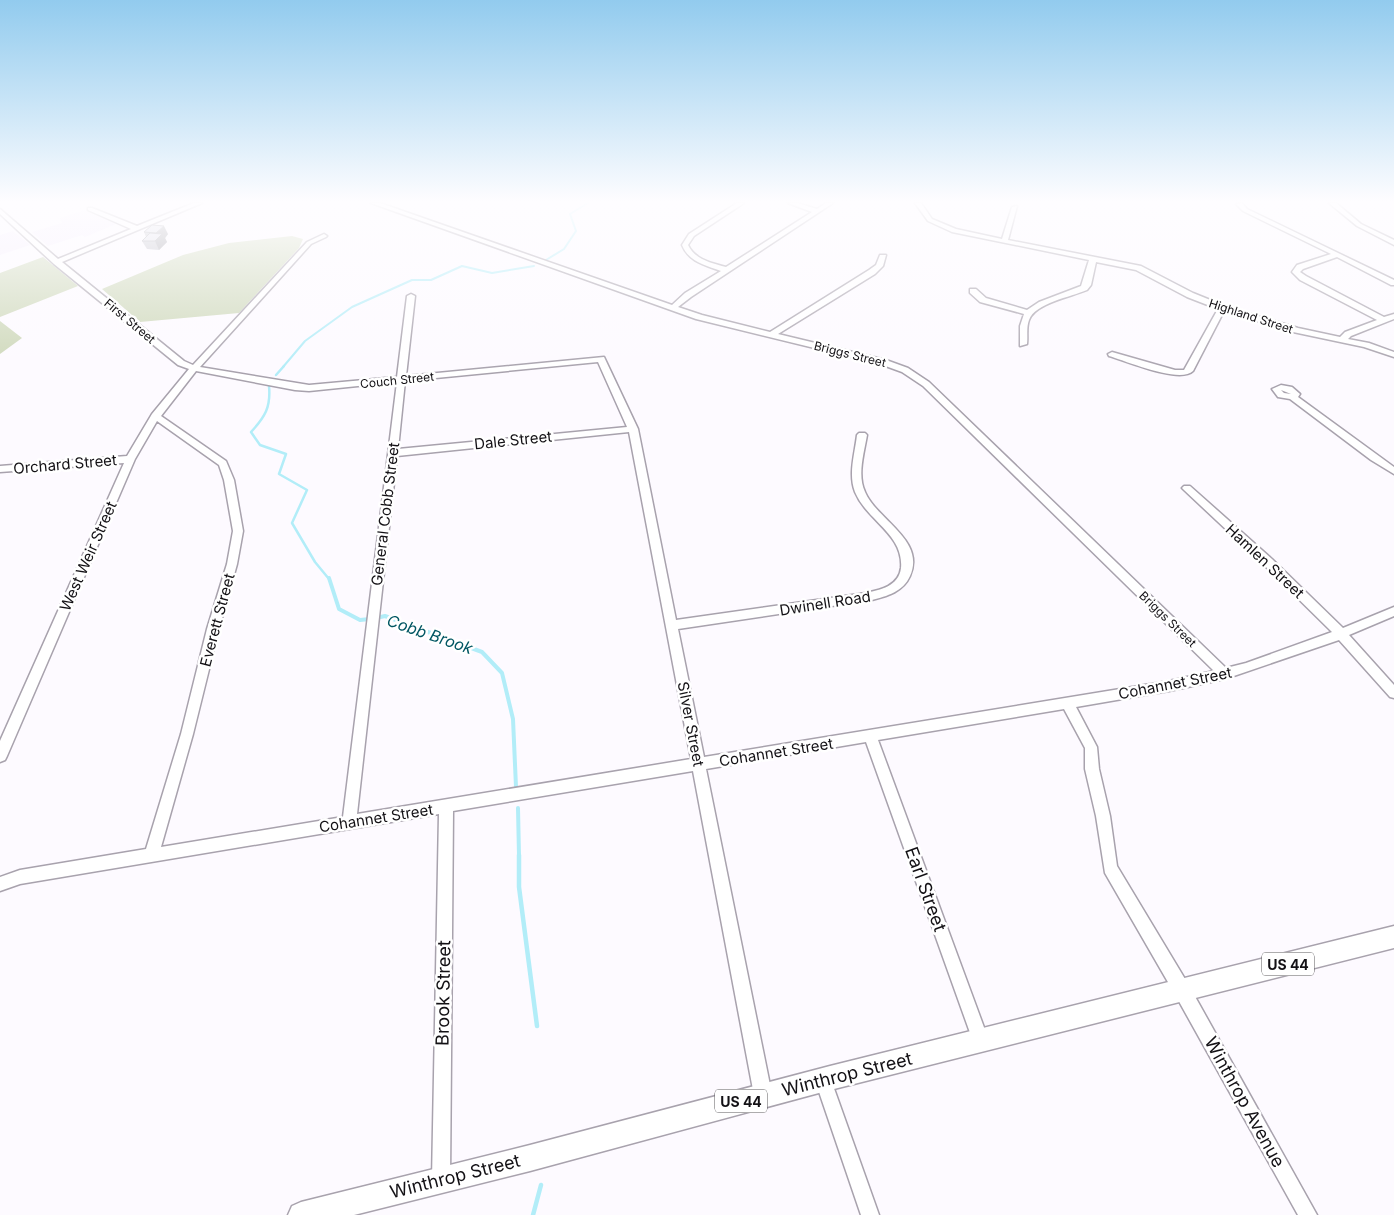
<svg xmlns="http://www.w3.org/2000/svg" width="1394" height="1215" viewBox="0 0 1394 1215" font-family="Inter,sans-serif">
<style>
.built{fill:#f6eefd}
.green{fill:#ced8ba}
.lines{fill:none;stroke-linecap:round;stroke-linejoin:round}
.stream-far3{stroke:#b2edf8;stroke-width:2}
.stream-far2{stroke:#b2edf8;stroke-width:2.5}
.stream-far1{stroke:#b2edf8;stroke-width:4}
.stream{stroke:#b2edf8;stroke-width:4.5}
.minor-casing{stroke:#a8a2ad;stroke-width:3}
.highway-casing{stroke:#a8a2ad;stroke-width:3}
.minor{fill:#fff;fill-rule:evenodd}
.highway{fill:#fff;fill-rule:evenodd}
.wall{fill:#bbbbc5}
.shaded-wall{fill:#9898a0}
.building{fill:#d9d9e5;stroke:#9898a0}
.labels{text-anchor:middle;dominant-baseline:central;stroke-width:5;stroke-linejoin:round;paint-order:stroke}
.far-street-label{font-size:12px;fill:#131115;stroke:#fff}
.shield{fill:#fff;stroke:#5a585b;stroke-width:1}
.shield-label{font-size:14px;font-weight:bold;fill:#131115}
.street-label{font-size:15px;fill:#131115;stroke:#fff}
.water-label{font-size:16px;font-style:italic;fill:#005662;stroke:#fff}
.near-street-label{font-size:18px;fill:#131115;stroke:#fff}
</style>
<rect width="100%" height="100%" fill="#fdfaff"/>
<!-- built -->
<g class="built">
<path d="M85,210L116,224L85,237L82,235L48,246L32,232L62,223L60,218Z"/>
<path d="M13,231L30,245L0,255V235Z"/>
</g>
<!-- green -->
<g class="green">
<path d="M292,236L303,239L299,248L239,313L140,322L102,289L183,255L229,243Z"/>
<path d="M43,257L78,286L0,317V273Z"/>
<path d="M0,321L22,338L0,354Z"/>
</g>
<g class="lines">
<!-- stream-far3 -->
<g class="stream-far3">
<path d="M546,260L564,249L576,231L570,214L588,203"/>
<path d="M283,367L305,341L352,307L412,280H431L462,266L492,273L534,266"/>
</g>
<!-- stream-far2 -->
<g class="stream-far2">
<path d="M276,375L284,366"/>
<path d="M269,386C271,407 265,417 251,432L260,445L286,454L279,474L307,490L292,523L315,562L329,579"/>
</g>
<!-- stream-far1 -->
<g class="stream-far1">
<path d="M329,578L339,609L360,620L370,619"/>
<path d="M376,618L385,616L482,652L502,673L513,719L516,787"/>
<path d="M518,808L519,856"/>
</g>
<!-- stream -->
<g class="stream">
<path d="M519,855V887L537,1026"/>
<path d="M533,1215L541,1185"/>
</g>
<!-- minor casing -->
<g class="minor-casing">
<g id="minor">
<path d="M194,203H202L62,262L184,361L193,365L307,242L324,234L327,236L326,237L311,244L200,367L309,385L397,377L407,296L411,294L415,296L406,376L604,357L638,429L676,620L866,593C880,590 899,586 901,568C904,534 867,521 855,492C848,474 855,453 857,435L859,433H865L867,435C864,453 857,475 865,492C877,520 926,540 910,576C903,592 887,596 872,600L678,629L704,757L1169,681L1214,671L923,386L902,372L880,364L696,319L371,203H380L672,305L685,293L721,271C705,265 689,262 682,245L689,234L737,203H744L694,236L688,245C695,260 712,263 726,267L812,212L788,203H797L817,209L826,203H833L691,297L678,307L702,315L770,332L869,270L876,265L880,255H886L883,266L875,274L778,334L886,360L908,368L929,382L1226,668L1246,663L1332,632L1264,565L1184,490L1182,488L1184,486H1190L1272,559L1343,628L1394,607V616L1349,635L1394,685V698L1390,697L1339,640L1225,679L1169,691L1076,707L1097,747L1099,769L1110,816L1117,866L1188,984L1317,1215H1298L1176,996L1105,873L1096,816L1085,769V748L1064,709L878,740L989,1041L987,1047L981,1049L975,1047L973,1041L866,742L706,769L772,1095L769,1101L763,1104L757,1101L754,1095L693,771L453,811L450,1180L447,1186L441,1189L435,1186L432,1180L439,814L20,884L0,891V877L20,870L146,849L181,734L207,629L227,564L233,531L224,480L219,465L157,421L135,459L7,756L5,760L0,762V741L124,463L0,472V466L127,456L152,414L189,369L178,365L54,264L0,214V209L58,259L131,229L88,210V208H92L137,226ZM598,362L627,427L398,449L405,381ZM196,371L295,390L309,391L397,382L343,817L161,847L193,734L219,629L237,564L243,531L234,480L226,461L161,416ZM629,432L691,759L357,814L397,456Z"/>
<path d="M915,203H921L932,219L956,229L1002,239L1012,207L1017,206L1008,240L1141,266L1193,293L1225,306L1298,328L1340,337L1345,332L1377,320L1300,280L1292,272L1297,265L1331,254L1243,211L1236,204L1242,203L1247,209L1394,280V285H1391L1337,257L1303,269L1300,272L1306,276L1384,317L1394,314V319L1351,336L1348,339L1369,343L1394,352V357L1364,347L1293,332L1224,311L1193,371C1180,384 1126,361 1109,356L1108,354L1112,352L1175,370H1184L1218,309L1187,297L1136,270L1096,262L1091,285L1087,290C1071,297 1035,303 1029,320C1026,328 1028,336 1027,344L1020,346V326L1024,314L980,302L970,293V289H976L986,298L1027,310L1039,302L1081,286L1089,260L952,232L928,221Z"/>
<path d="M1329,203H1336L1361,224L1394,240V245L1357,226Z"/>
<path d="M1281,385L1292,387L1300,394L1298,397L1394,467V474L1371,460L1290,399L1278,397L1272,389ZM1281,390L1291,394L1284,393Z"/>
<path d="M823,1072L829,1074L831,1080L879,1215H861L815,1080L817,1074Z"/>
</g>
</g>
<!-- highway casing -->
<g class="highway-casing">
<path id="highway" d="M1394,926V948L830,1090L530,1171L354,1215H288L292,1206L301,1202L530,1145L830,1066Z"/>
</g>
<!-- minor -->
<use href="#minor" class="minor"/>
<!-- highway -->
<use href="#highway" class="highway"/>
</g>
<!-- wall -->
<path class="wall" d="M144,232L168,234L165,238L167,242L159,250L147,249L142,241L146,237Z"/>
<!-- shaded-wall -->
<path class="shaded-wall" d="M164,226L168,234L165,238L167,242L159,250L155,241L156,233Z"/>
<!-- building -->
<g class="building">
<path d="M152,225L164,226L156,233L144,232Z"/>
<path d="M150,233L162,234L155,241H142Z"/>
</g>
<!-- sky -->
<linearGradient id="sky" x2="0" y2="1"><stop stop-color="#92cbee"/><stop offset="0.54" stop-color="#fefdff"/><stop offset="1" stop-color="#fefdff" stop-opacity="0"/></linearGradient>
<rect width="1394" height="373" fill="url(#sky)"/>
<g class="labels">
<!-- far-street labels -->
<g class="far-street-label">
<text transform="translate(1251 316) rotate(18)">Highland Street</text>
<text transform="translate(130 321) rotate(40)">First Street</text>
<text transform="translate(850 354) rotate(14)">Briggs Street</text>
<text transform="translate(397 380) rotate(-6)">Couch Street</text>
<text transform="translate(1168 619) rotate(44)">Briggs Street</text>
</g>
<!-- shield labels -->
<g class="shield">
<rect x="1262" y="952.5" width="52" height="23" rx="4"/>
<rect x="715" y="1089.5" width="52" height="23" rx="4"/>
</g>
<g class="shield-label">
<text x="1288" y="964">US 44</text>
<text x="741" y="1101">US 44</text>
</g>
<!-- street labels -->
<g class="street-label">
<text transform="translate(513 440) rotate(-6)">Dale Street</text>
<text transform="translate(65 464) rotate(-5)">Orchard Street</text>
<text transform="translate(385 514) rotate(-83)">General Cobb Street</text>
<text transform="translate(88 556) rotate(-66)">West Weir Street</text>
<text transform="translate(1265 561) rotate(43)">Hamlen Street</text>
<text transform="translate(825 603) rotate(-9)">Dwinell Road</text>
<text transform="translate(217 620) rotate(-75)">Everett Street</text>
<text transform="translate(1175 683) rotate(-11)">Cohannet Street</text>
<text transform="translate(691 724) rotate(79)">Silver Street</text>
<text transform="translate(776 752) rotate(-9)">Cohannet Street</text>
<text transform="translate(376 818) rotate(-9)">Cohannet Street</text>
</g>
<!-- water labels -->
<g class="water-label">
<text transform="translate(430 634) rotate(19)">Cobb Brook</text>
</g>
<!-- near-street labels -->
<g class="near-street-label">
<text transform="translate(926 889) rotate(70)">Earl Street</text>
<text transform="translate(443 993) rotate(-89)">Brook Street</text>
<text transform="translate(847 1074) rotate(-14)">Winthrop Street</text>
<text transform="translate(1245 1102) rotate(61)">Winthrop Avenue</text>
<text transform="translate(455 1176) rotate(-14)">Winthrop Street</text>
</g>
</g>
</svg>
